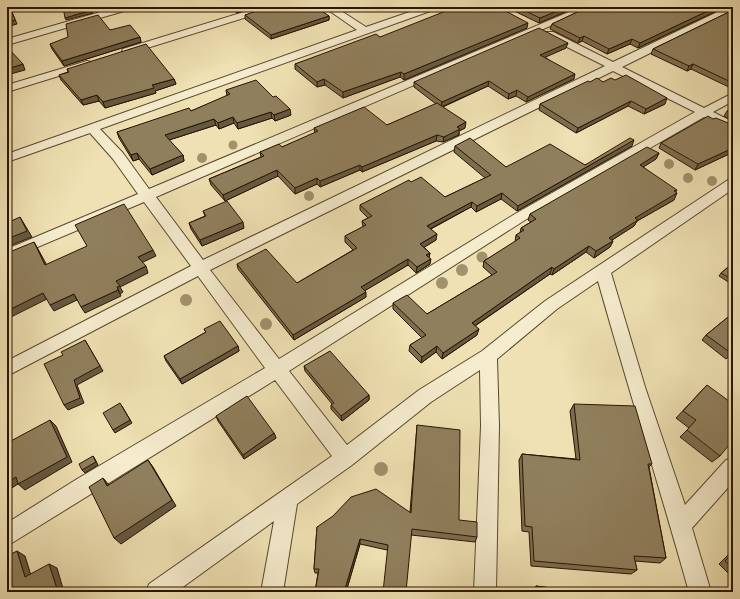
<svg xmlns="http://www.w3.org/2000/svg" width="740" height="599" viewBox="0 0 740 599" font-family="'Sorts Mill Goudy',serif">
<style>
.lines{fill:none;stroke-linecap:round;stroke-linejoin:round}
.street-casing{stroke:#5a472d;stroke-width:2}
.street{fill:#f5ecce;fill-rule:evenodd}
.tree{fill:#a1916d}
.wall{fill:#7c6d50;stroke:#291400}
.shaded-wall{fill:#655941;stroke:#291400}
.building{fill:#907f5d;stroke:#291400}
</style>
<rect width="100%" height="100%" fill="#efe1b3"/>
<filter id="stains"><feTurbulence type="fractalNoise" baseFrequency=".005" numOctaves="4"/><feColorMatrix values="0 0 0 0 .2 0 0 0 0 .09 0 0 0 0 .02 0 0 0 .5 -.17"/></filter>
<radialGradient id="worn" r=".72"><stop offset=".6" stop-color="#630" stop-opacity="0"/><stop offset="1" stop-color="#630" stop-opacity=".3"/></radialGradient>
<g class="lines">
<!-- street casing -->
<g class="street-casing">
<g id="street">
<path d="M118,7H133L131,9L7,45V39Z"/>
<path d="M260,7H275L273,9L131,53H123L122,51L123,49Z"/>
<path d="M324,7H335L366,27L424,7H438L436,9L100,129L123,153L149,189L581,7H594L156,197L203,260L605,66L545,36L544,34L545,32H553L613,62L728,7H733V12L622,67L704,108L733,93V101L713,112L733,122V131L704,117L525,220L289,371L347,445L419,390L482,351L545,301L728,180L733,179V189L611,273L645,387L685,505L726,460L733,458V482L692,528L711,592H689C660,488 627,385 598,281L557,309L497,359L499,426L496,592H474L481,426L480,370L431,402L352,465L297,504L283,592H261L274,521L176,592H146L149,584L332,456L275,380L7,546V523L77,479L265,368L198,276L7,376V361L191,266L144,202L7,260V249L138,194L113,159L90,133L7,162V154L357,30ZM613,71L695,112L515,214L279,359L210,270Z"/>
<path d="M87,61L91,62L92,64L91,66L7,92V85Z"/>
</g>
</g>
<!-- street -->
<use href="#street" class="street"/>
</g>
<!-- trees -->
<g class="tree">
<circle cx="233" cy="145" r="4.5"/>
<circle cx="202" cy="158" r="5"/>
<circle cx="669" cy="164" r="5"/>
<circle cx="688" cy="178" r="5"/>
<circle cx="712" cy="181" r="5"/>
<circle cx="309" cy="196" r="5"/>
<circle cx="482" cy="257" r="5.5"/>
<circle cx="462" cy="270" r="6"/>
<circle cx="442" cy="283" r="6"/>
<circle cx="186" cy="300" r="6"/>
<circle cx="266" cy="324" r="6"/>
<circle cx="381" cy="469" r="7"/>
</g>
<!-- wall -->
<g class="wall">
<path d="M230,7H255L237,13Z"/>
<path d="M506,7H577L539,23Z"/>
<path d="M588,7H725L638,48L630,44L607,54L582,41L578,43L550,29L552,24Z"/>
<path d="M282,9L329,16V20L271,39L245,19V15Z"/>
<path d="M733,10V89L691,69L687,71L651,54L653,49Z"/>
<path d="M527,28L404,80L400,77L343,98L325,85L317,87L295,69V64L380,37Z"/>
<path d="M110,30L140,37L141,42L64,66L52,49L50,44Z"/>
<path d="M566,48L545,57L574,79L526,102L516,96L508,99L488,86L443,107L465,128L459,131V135L443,142L436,141L362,172L360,170L320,187L317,184L295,194L278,176L225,201L211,185L209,179L261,157L260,152L282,147L315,133L314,128L387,125L436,104L414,87V82Z"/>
<path d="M67,69L174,79L176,84L155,91L156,93L105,108L99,101L83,105L61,80L59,75L68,72Z"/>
<path d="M590,82H603L665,104L644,114L628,106L576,133L539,110L540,104Z"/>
<path d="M226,90L291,115L275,121L272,118L238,129L234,123L219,129L216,125L169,140L183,155L184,161L152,175L139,159L133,161L119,138L117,132L191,111L227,96Z"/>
<path d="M733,107V121L724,116L727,111Z"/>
<path d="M713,119L729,154L695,170L659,148L661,143Z"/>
<path d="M455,146L506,167L585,165L632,146L517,211L501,199L476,212L471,207L431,229L436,240L424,247L430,253L429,257L430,264L416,273L408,265L364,291L366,297L294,340L238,269L237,264L297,283L353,250L345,242V236L363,227L362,221L368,218L360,210V205L411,182L445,197L485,178L454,152Z"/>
<path d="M659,153L656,159L643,167L676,192L674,200L637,221L634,226L612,240L613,241L610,247L594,258L586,252L552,275L550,274L475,326L477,335L442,359L436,352L421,363L409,351L410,345L422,338L393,309V303L427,314L492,275L483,267L484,261L515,242L516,235L520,233L521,228L531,222L528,220L530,214Z"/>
<path d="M203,211L244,228L202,246L191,229L189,223L205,216Z"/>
<path d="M733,263V285L719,276L721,273Z"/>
<path d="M733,313V359L729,356L726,359L702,340L706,335Z"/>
<path d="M204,329L238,346L239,351L182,384L166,361L164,356L206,332Z"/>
<path d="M304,366L369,395V400L342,421L331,409V405L332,404L305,371Z"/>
<path d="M707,385L720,456L712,462L680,437L689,428L676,418Z"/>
<path d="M574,404L652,464L649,467L666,558L660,563L635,561L637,570L631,574L531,566L529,532L522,531L519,460L522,454L576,459L570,411Z"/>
<path d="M216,416L274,433L276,438L244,459L218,421Z"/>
<path d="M417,425L459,520L477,537L475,542L411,535L387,550L360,544L346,592H315L318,573H315L314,569L317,527L410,512Z"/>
<path d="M733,550V578L719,564Z"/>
<path d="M536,586L581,592H533L532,590Z"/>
</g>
<!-- shaded-wall -->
<g class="shaded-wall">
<path d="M10,7L17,24L7,27V22Z"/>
<path d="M236,7H255L237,13Z"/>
<path d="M567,7H577L539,23L540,18Z"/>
<path d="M716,7H725L638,48L640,43Z"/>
<path d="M92,10L93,13L66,20L65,18Z"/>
<path d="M329,16V20L271,39V35Z"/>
<path d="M528,23L527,28L404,80V74Z"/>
<path d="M584,36L582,41L578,43L580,38Z"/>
<path d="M140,37L141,42L64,66L62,61Z"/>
<path d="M632,39L630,44L607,54L609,49Z"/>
<path d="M568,43L566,48L539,60L540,55Z"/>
<path d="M23,64L25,70L7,75V69Z"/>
<path d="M693,64L691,69L687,71L689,66Z"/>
<path d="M401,72L400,77L343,98V92Z"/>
<path d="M575,74L574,79L526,102L528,97Z"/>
<path d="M174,79L176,84L155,91L156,93L105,108L103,102L152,85Z"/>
<path d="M324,79L325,85L317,87V82Z"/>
<path d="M489,81L488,86L441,107L442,102Z"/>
<path d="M517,90L516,96L508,99L509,94Z"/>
<path d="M97,95L99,101L83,105L81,100Z"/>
<path d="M667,98L665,104L644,114L646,109Z"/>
<path d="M631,101L628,106L576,133L578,128Z"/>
<path d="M290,109L291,115L275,121L274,115Z"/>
<path d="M271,112L272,118L238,129L237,123Z"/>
<path d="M233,117L234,123L219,129L218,123Z"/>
<path d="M214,119L216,125L166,141L165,135Z"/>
<path d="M466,122L465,128L459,131V135L443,142L444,137L457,127Z"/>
<path d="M437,135L436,141L362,172V167Z"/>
<path d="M634,140L632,146L517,211L518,206Z"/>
<path d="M733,148V151L729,154L695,170L698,164Z"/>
<path d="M137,153L139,159L133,161L131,155Z"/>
<path d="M659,153L656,159L637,171L640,165Z"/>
<path d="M183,155L184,161L152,175L150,169Z"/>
<path d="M360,165V170L320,187V181Z"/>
<path d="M277,170L278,176L225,201L223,195Z"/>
<path d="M317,178V184L295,194V188Z"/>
<path d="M677,190L674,195L677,193L674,200L637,221L634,226L606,244L609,238L635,218Z"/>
<path d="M502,193L501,199L476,212L477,206Z"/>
<path d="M472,202L471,207L426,231L427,226Z"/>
<path d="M20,217L32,237L7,247V239Z"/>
<path d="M243,222L244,228L202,246L200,240Z"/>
<path d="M437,234L436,240L420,250V244Z"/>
<path d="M613,241L610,247L594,258L596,251Z"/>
<path d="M34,242L38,249L50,271L45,265Z"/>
<path d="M589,246L586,252L552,275L554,269Z"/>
<path d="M153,250L156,256L141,263L138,257Z"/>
<path d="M430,253L429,258L426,255Z"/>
<path d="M408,259V265L361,293V287Z"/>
<path d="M431,259L430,264L416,273L417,267Z"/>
<path d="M146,266L148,273L120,287L123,292L120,294L117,287L116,281Z"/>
<path d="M552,267L550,274L470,329L472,323Z"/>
<path d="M118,290L121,296L85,313L81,307Z"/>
<path d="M366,292V297L294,340L293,335Z"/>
<path d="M43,293L47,299L7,319V311Z"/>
<path d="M74,294L77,300L54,311L50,305Z"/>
<path d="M479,329L477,335L442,359L443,353Z"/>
<path d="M7,337L9,342L7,344Z"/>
<path d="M85,340L103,371L77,385L84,403L68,410L64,405L74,380Z"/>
<path d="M238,346L239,351L182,384L180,379Z"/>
<path d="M437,346L436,352L421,363L422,357Z"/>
<path d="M369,395V400L342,421L341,416Z"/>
<path d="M122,406L132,423L115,433L113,430Z"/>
<path d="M50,420L56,426L72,462L25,490L18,484L7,491V482Z"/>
<path d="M274,433L276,438L244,459L243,455Z"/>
<path d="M93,456L95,459L98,465L85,473L82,470Z"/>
<path d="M148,460L153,467L176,506L121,544L114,538Z"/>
<path d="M103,478L109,485L113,493L107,486Z"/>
<path d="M360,539V544L346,592H344Z"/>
<path d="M17,551L25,556L33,582L25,577Z"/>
<path d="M49,564L57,568L64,592H58Z"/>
</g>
<!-- building -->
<g class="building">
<path d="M7,7H10L15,20L7,22Z"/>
<path d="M63,7H90L92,10L65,18Z"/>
<path d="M268,7H279L282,9L290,7H316L329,16L271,35L245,15Z"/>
<path d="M456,7H498L528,23L404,74L401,72L343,92L324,79L317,82L295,64L376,34L380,37Z"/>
<path d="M517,7H567L540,18Z"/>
<path d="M588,7H716L640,43L632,39L609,49L584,36L580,38L552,24Z"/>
<path d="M733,10V83L693,64L689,66L653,49Z"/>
<path d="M98,15L110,30L130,25L140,37L62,61L50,44L68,37L66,24Z"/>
<path d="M539,28L568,43L540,55L575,74L528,97L517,90L509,94L489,81L442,102L414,82Z"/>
<path d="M146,44L174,79L152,85L154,88L103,102L97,95L81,100L59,75L69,72L67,69Z"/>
<path d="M8,48L23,64L7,69V49Z"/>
<path d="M626,75L667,98L646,109L631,101L578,128L540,104L588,81L590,82L597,78L603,82L611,78L615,80Z"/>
<path d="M256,80L273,97L276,96L290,109L274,115L271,112L237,123L233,117L218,123L214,119L165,135L183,155L150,169L137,153L131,155L117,132L189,108L191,111L230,94L226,90Z"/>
<path d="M437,103L466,122L457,127L460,129L444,137L437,135L362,167L360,165L320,181L317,178L295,188L277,170L223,195L209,179L264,156L260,152L279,144L282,147L318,131L314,128L364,107L387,125Z"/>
<path d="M733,107V114L727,111Z"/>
<path d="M708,116L713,119L716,118L733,125V148L698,164L661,143Z"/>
<path d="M470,138L506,167L550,144L585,165L630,138L634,140L518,206L502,193L477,206L472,202L427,226L437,234L420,244L430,253L426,255L431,259L417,267L408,259L361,287L366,292L293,335L237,264L266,249L297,283L357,248L345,236L366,225L362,221L372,216L360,205L409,180L411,182L421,177L445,197L491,175L455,146Z"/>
<path d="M647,147L659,153L640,165L677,190L674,191L677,193L635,218L638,220L609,238L613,241L596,251L589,246L554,269L552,267L472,323L479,329L443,353L437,346L422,357L410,345L426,335L393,303L407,295L427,314L497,272L484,261L520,238L516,235L524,230L521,228L536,219L530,214Z"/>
<path d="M227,201L243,222L200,240L189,223L206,216L203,211Z"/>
<path d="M124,204L153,250L138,257L146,266L116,281L120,286L117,287L118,290L81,307L74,294L50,305L43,293L7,311V253L34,242L45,265L87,246L75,225Z"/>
<path d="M20,217L27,231L7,239V223Z"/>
<path d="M733,263V280L721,273Z"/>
<path d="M733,313V351L731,353L706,335Z"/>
<path d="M220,321L238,346L180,379L164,356L206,332L204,329Z"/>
<path d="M85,340L100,366L74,380L80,398L64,405L44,364L63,355L61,352Z"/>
<path d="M330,351L369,395L341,416L331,405L334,403L304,366Z"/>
<path d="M707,385L733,404V440L720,456L687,430L696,420L683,411Z"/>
<path d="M247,396L274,433L243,455L216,416Z"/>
<path d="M120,403L130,420L113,430L103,413Z"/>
<path d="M574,404L635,406L652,464H648L666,558L634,556L637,570L534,561L532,527L525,526L522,454L580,460Z"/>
<path d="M50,420L67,457L18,484L16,477L7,482V443Z"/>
<path d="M417,425L460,430L459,520L477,522V537L412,529L406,592H383L388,545L360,539L344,592H315L319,569H314L317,527L333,516L351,497L376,489L411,513Z"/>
<path d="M93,456L96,462L82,470L79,464Z"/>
<path d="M148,460L172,500L114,538L89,487L103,478L107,486Z"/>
<path d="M17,551L25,577L49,564L58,592H7V556Z"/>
<path d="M733,553V569L725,561Z"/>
<path d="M536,586L581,592H536Z"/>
</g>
<!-- margin -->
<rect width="740" height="599" fill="none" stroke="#efe1b3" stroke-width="24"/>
<rect x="8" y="8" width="724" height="583" fill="none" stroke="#291400" stroke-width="2"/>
<rect x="12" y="12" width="716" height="575" fill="none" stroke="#291400"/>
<rect width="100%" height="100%" filter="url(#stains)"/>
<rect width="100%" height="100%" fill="url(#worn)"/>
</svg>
